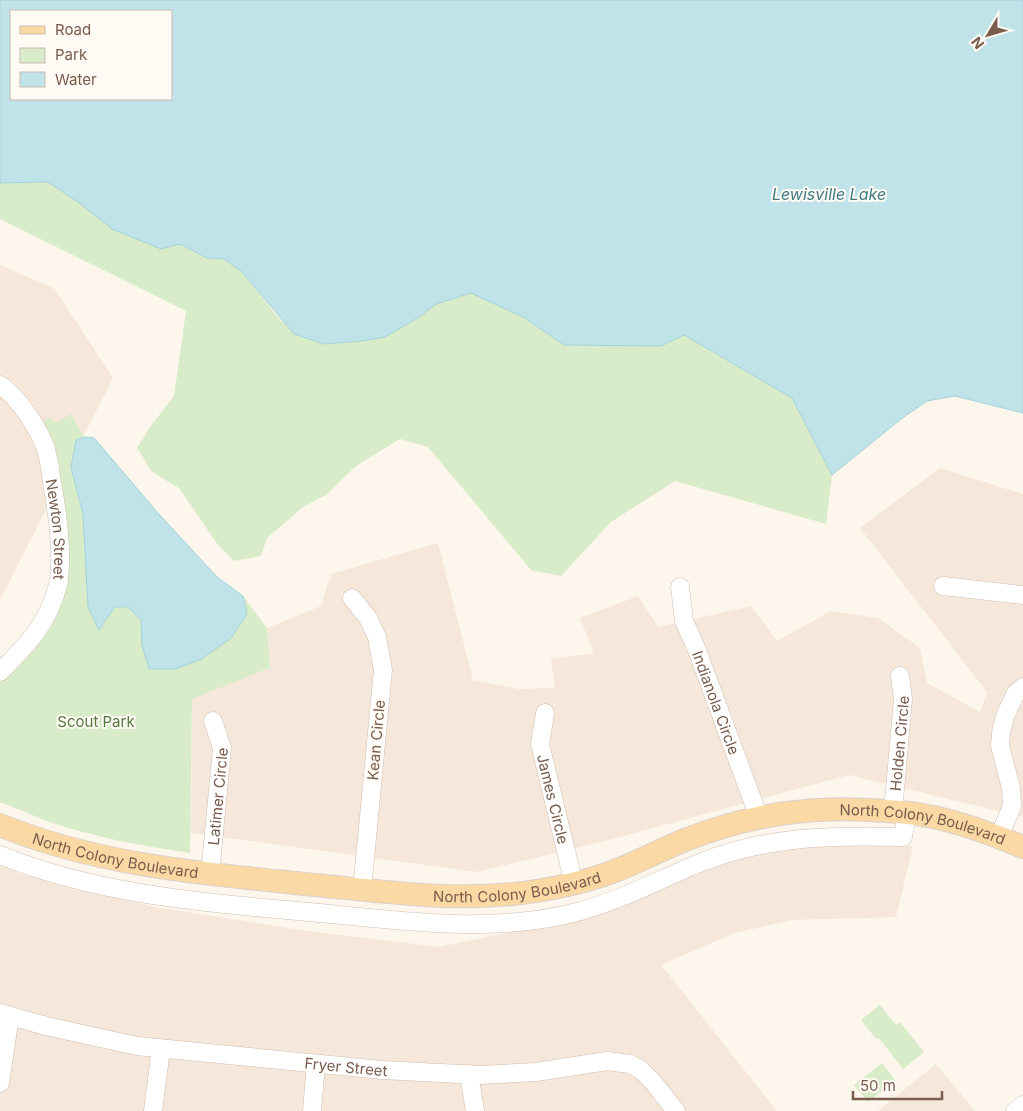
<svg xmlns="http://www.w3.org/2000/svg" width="1023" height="1111" viewBox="0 0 1023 1111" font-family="Inter,sans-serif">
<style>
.residential{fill:#f5e8da}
.green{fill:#d8ecc9}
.water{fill:#bfe3e8;stroke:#a5d3da;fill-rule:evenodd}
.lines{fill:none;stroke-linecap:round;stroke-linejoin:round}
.minor-casing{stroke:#d1beb0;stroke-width:19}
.major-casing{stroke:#dad1cd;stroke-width:24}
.minor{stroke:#fff;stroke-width:18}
.major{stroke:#fbd9a5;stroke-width:22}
.labels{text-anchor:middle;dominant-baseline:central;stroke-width:4;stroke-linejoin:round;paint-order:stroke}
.street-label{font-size:15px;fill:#7a5c4d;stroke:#fffaf3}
.park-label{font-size:15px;fill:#537a41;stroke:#fffaf3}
.water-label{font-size:16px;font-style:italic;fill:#437c86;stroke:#fffaf3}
</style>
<rect width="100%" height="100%" fill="#fdf6ec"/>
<!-- residential -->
<g class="residential">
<path d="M0,265L54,288L113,378L0,600Z"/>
<path d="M940,468L1023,494V817L849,775L609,840L477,872L191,833L192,698L270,668L267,628L321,606L331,574L438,543L473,680L519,689L555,688L551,659L594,653L580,618L638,596L658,627L751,606L777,641L831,611L878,618L920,648L927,683L980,712L987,692L860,528Z"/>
<path d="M837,842L913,846L896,917L793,920L734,933L661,965L777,1111H0V865L21,874L155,907L301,930L439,947L592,915L744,856Z"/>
<path d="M936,1064L975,1111H878Z"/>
</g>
<!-- green -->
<g class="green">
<path d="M48,182L78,202L180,244L207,258L224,259L242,272L280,320L324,344L362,341L385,337L418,318L436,304L471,293L525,318L564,345L661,346L684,335L792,398L832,475L826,524L675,481L611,522L561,576L531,570L428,447L400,439L356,466L326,495L303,507L267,538L261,556L234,561L218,545L179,488L152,472L137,448L150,427L174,396L186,311L0,219V183Z"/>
<path d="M71,414L84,437L94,438L158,513L217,577L243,596L267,628L270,668L192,699L190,853C142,846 93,837 47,821C31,815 16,808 0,802V676L27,652L59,609L66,568L40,424L49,417L56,423Z"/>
<path d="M880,1005L896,1025L900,1022L924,1052L903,1069L879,1038L876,1039L861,1020Z"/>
<path d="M882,1063L895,1080L868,1102L854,1085Z"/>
</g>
<!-- water -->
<g class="water">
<path d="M0,0H1023V413L955,396L927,401L901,419L832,475L792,398L684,335L661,346L564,345L525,318L471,293L436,304L418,318L385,337L362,341L324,344L294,334L242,272L224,259L207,258L180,244L161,249L112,229L78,202L48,182L0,183ZM171,11V99H11V11Z"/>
<path d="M84,437L94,438L158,513L217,577L243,596L247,614L231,638L202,659L175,669H149L142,645L141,620L128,607H115L99,630L88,607L83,514L71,467L76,440Z"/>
</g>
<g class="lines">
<!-- minor casing -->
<g class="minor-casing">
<g id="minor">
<path id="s1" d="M0,385C19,398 38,427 46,449C49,460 51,471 52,483C57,510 61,537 60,566C59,572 60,579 58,585C48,624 28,644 0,672"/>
<path d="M943,586L1023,595"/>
<path id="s2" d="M680,587L684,621L697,650L759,818"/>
<path d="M352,598L368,618L377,637L383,670L362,890"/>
<path id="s3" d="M545,713L540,744L574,884"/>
<path id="s4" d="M893,812L903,699L900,676"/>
<path d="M999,837L1012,806L1011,788L1000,746L1001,733L1005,716L1016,693L1023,687"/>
<path d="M0,855C102,896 211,903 319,913C405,921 492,934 577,912C622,900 660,879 702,862C767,836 835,835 903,837L907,813"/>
<path id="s5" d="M210,875L222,748L213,721"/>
<path id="s6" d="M0,1013L46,1026L137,1046L382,1070L480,1075L536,1072L607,1061L630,1064L641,1070L653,1082L676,1111"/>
<path d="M469,1074L475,1111"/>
<path d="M0,1083L10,1016"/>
<path d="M153,1111L161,1049"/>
<path d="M312,1111L316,1064"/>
<path d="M1015,1111L1023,1105"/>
</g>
</g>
<!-- major casing -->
<g class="major-casing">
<g id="major">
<path id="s7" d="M0,825C99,866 209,874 315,885C389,892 461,903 536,891C562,887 588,881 612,872C637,863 660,850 685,840C751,814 815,805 886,811C900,812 914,813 928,816C961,822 992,834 1023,847"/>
</g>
</g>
<!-- minor -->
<use href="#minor" class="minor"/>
<!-- major -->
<use href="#major" class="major"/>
</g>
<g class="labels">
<!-- street labels -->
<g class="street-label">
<text stroke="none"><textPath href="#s1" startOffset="161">Newton Street</textPath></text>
<text stroke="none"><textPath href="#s2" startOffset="122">Indianola Circle</textPath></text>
<text transform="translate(376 740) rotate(-85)">Kean Circle</text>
<text stroke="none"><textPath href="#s4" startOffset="69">Holden Circle</textPath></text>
<text stroke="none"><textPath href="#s5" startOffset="79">Latimer Circle</textPath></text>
<text stroke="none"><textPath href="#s3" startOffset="88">James Circle</textPath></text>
<text stroke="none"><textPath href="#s7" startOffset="945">North Colony Boulevard</textPath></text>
<text stroke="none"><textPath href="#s7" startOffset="120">North Colony Boulevard</textPath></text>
<text stroke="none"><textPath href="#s7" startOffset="525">North Colony Boulevard</textPath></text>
<text stroke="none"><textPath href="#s6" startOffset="351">Fryer Street</textPath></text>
</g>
<!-- park labels -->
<g class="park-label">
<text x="96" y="721">Scout Park</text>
</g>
<!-- water labels -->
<g class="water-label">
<text x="829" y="194">Lewisville Lake</text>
</g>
</g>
<!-- legend -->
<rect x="10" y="10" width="162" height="90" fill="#fffaf3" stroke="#cabbb1"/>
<rect x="20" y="26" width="25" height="8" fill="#fbd9a5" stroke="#cabbb1"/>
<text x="55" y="35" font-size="15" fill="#7a5c4d">Road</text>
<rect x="20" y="48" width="25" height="15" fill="#d8ecc9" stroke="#cabbb1"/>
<text x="55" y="60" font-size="15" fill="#7a5c4d">Park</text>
<rect x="20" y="72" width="25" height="15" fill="#bfe3e8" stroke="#cabbb1"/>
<text x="55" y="85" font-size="15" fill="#7a5c4d">Water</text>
<!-- north arrow -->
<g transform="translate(988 35) rotate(232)" stroke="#fffaf3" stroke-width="4" paint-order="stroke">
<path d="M0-4L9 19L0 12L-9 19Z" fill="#7a5c4d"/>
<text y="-8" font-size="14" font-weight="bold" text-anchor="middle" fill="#7a5c4d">N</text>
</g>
<!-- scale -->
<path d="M853 1091v8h89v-8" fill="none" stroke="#7a5c4d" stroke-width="2.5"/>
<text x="860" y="1091" font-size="15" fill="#7a5c4d" stroke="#fffaf3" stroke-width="4" paint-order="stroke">50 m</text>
</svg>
